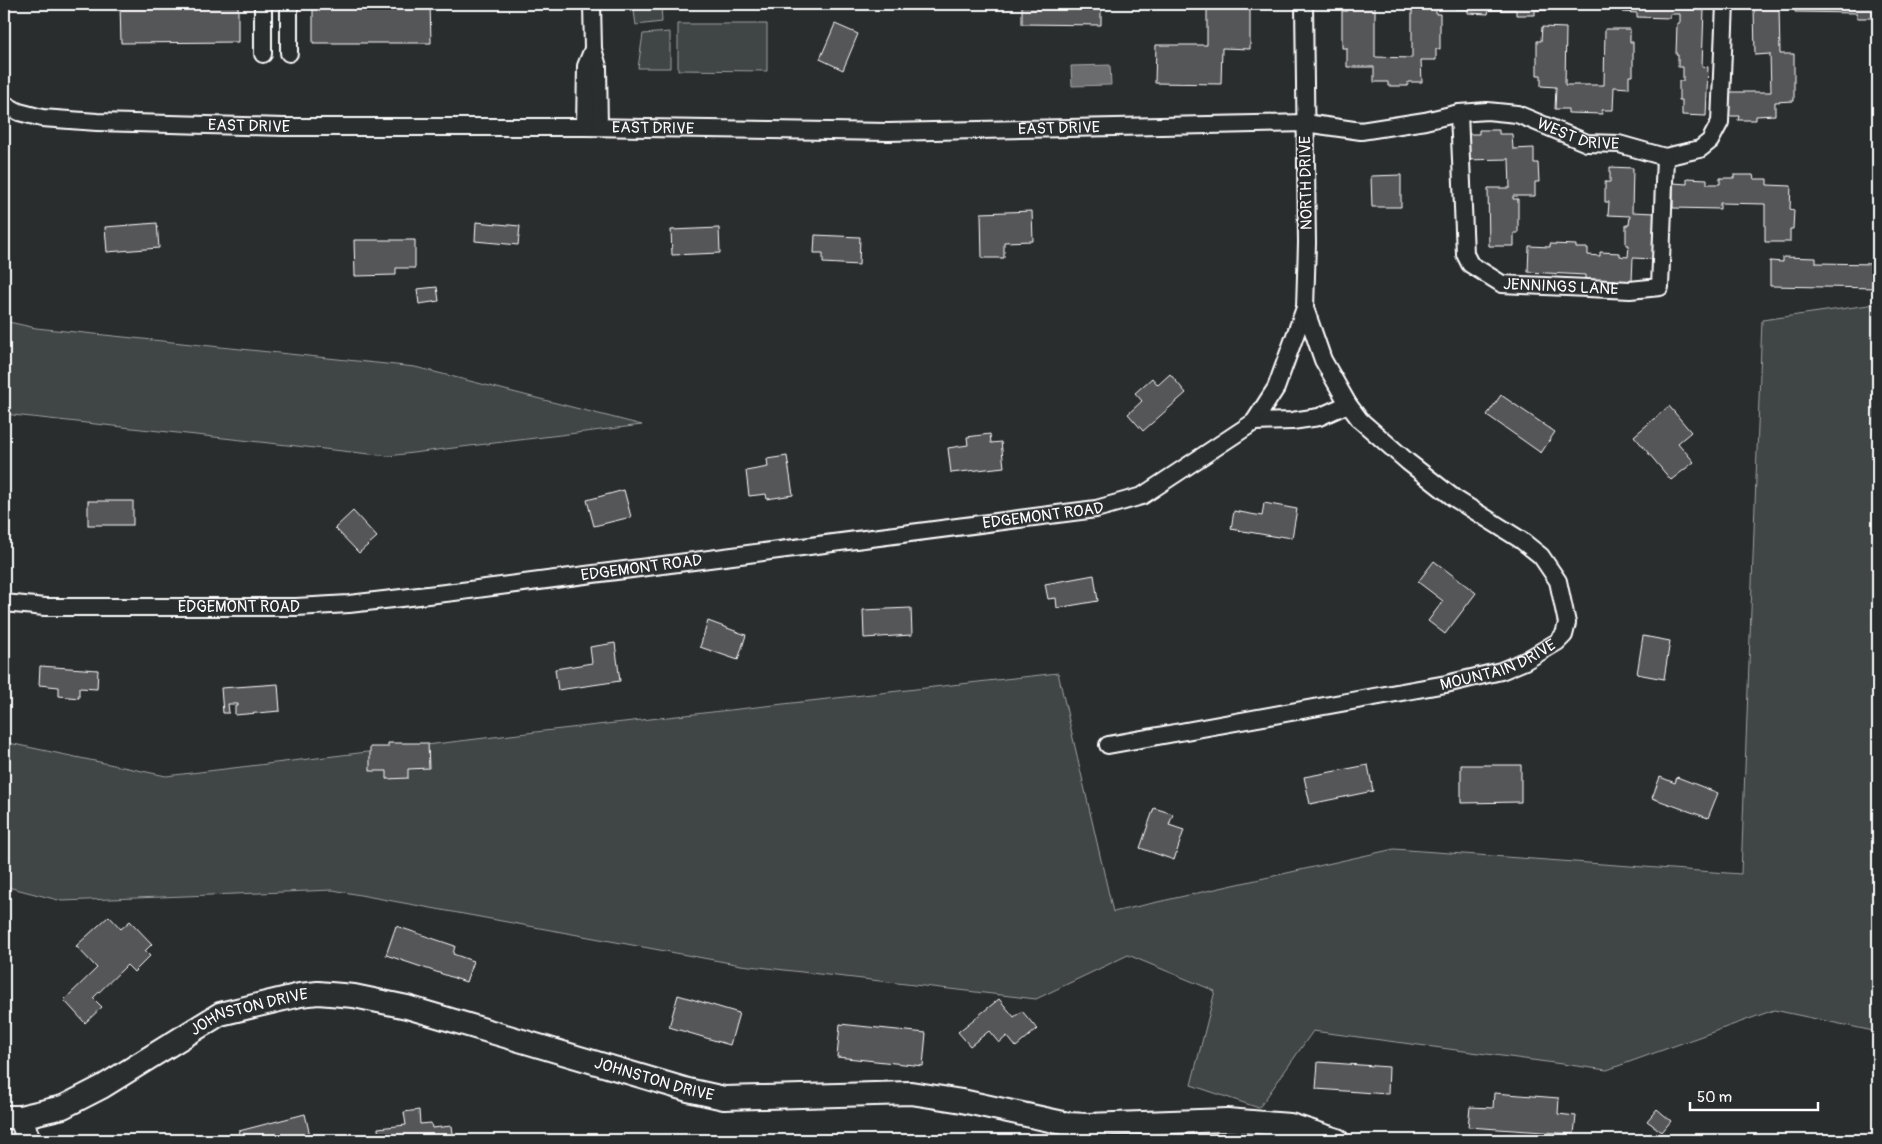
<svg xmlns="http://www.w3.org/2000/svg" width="1882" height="1144" viewBox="0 0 1882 1144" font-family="Pangolin,sans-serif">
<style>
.green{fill:#414445;stroke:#a0a2a2}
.water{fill:#6a6c6d;stroke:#a6a7a7}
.building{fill:#555758;stroke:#fff}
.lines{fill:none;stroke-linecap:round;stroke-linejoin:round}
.street-casing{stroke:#fff;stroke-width:20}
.secondary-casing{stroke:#fff;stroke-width:26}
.street{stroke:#2a2d2e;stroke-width:16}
.secondary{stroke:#2a2d2e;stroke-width:22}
.labels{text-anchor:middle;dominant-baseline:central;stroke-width:4.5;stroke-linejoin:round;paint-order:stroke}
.street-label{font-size:16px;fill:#fff;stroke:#2a2d2e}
</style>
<rect width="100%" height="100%" fill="#2a2d2e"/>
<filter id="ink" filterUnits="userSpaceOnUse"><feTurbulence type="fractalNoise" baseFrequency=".02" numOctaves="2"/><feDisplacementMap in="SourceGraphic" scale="10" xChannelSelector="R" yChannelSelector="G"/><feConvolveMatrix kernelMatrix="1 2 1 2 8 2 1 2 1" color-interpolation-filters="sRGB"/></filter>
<g filter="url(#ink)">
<!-- green -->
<g class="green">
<path d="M633,4H661L662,22L636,25Z"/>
<path d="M678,24H767V71L678,70Z"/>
<path d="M670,32V68H638L643,34Z"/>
<path d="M1876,304L1878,359V1032L1774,1010L1607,1070L1313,1031L1259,1108L1191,1085L1215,991L1128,955L1036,999L741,965L333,890L62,901L4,886V742L166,776L544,731L1058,673L1113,912L1394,849L1741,874L1762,320Z"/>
<path d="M4,321L36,328L415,367L642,425L388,456L4,414Z"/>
</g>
<!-- water -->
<path class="water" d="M1110,65L1111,85L1072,86L1071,66Z"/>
<!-- building -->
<g class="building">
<path d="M120,4H238V42L121,43Z"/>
<path d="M313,4H430L431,43H313Z"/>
<path d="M1022,4H1101V25L1022,24Z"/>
<path d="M1207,4H1250V49L1222,48L1221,84L1155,83L1156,45H1207Z"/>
<path d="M1347,4H1375V57L1412,58V4H1436V14H1440V49H1436V60H1421L1422,82H1408V86H1388V82H1374V67H1347V48H1342V11H1347Z"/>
<path d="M1455,4H1549V10H1535V15H1516V10H1489L1488,14L1468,13V9H1455Z"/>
<path d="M1623,4H1682V9L1704,10L1702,66L1708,67L1706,116L1682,115V100H1679V81H1683V67H1678V55H1676L1677,23H1680V14H1670V18L1637,17V13L1622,12Z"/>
<path d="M1796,4H1878V14H1876V18H1857V13L1795,12Z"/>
<path d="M1754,7H1779L1780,54H1794V101L1775,102V115L1756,116V120H1738L1739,116H1725V92H1771L1770,54L1755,55Z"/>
<path d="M835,24L858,34L843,70L820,59Z"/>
<path d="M1542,27L1566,28L1565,85H1604L1605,29H1630V42H1633V76H1629V88L1614,87L1613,110H1602V114L1568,113V109H1555L1556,87L1541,86V75H1537V41H1541Z"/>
<path d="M1479,130H1499V134H1512L1513,149L1534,148V163H1538L1539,182H1535V196H1513V199H1518V233H1514V246H1489L1488,188H1510L1509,159L1465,160L1464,134H1479Z"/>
<path d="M1878,152V221H1877V186H1874V166H1878Z"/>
<path d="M1610,167L1633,168L1632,212L1655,213L1653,259L1633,258L1632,281L1585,280V275L1528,272L1529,246L1550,247V244L1576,245V248H1588V255L1600,256V252L1620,253V256L1628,257L1629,245H1626V225H1629L1630,216L1608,215L1609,202H1605V182H1610Z"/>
<path d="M1401,175V207H1372L1371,176Z"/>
<path d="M1734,175H1753L1754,179H1767V185L1791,186L1790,209L1794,210L1793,229H1790V242H1765V204L1720,203V209L1673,208V183L1687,184V178L1707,179V184H1720V178H1734Z"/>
<path d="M1032,211L1033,241L1004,242V258H982L981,213Z"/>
<path d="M476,222L520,226L518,245L475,241Z"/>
<path d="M157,223L159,248L107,252L105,227Z"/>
<path d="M719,228L720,253L672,255L671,230Z"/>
<path d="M815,235L860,237L859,265L823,263V253H814Z"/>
<path d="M354,240H415V268H396V275L355,276Z"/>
<path d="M1783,257L1816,258V263L1878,264V288L1770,286V261L1783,262Z"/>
<path d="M437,287L439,301L419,304L417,289Z"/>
<path d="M1170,374L1186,393L1143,431L1128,414L1142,401L1135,393L1152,378L1158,385Z"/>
<path d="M1501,395L1555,432L1541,453L1487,415Z"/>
<path d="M1669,406L1691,432L1678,443L1694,462L1671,480L1634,436Z"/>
<path d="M990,434L991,443L1001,442L1004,467L951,473L948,448L968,445L967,437Z"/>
<path d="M787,456L793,495L767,499L766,494L749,496L746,471L768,467L767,459Z"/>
<path d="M624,490L631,517L594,526L587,500Z"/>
<rect x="88" y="501" width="45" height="24"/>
<path d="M1264,503L1297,509L1292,538L1279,536L1278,537L1231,529L1234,511L1262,516Z"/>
<path d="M353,511L377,537L359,553L335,528Z"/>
<path d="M1434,561L1476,593L1445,634L1428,621L1443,601L1418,582Z"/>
<path d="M1094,575L1098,601L1057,608L1056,598L1048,599L1045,584Z"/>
<path d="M911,608L912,635L864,638L863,610Z"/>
<path d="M708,621L746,635L738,660L700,647Z"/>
<path d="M1643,636L1670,641L1664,679L1637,674Z"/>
<path d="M615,643L620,681L558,690L555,669L592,663L590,647Z"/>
<path d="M40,666L98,670L97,689L79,688V698L59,696V687L39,685Z"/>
<path d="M278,684L280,711L235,715V706H238V704H228L229,713H223L221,688Z"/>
<path d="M388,743H428L429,768L408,769V778L387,779V771H370V747H388Z"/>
<path d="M1368,765L1373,791L1310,804L1304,777Z"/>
<path d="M1461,765H1521V802L1461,803Z"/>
<path d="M1660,777L1675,783L1677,777L1718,793L1708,818L1652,798Z"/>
<path d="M1154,808L1173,814L1169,825L1184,830L1174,860L1140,848Z"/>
<path d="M109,916L121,929L130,921L152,944L145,951L150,956L134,972L127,965L93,998L102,1007L85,1023L64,1000L97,968L76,946Z"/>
<path d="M396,926L455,946L453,954L473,961L466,982L386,955Z"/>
<path d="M678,995L739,1013L730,1045L669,1027Z"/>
<path d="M999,999L1014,1017L1022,1011L1037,1029L1016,1047L1007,1036L999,1043L989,1031L970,1046L958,1032Z"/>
<path d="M840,1024L926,1033L923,1066L837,1057Z"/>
<path d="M1318,1062L1389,1067L1388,1094L1316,1089Z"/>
<path d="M1494,1093L1559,1098L1558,1114L1576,1116L1574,1134L1468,1127L1470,1107L1493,1108Z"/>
<path d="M1657,1109L1671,1121L1662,1132L1647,1121Z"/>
<path d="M419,1110L420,1124L431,1123L432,1128L452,1126L454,1140H379L378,1128L406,1125L404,1112Z"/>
<path d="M305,1114L311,1140H241L239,1131Z"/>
</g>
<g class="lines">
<!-- street casing -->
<g class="street-casing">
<g id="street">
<path d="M592,4L593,49L598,67L599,127"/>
<path d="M289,53V4"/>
<path d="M263,54V4"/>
<path id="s1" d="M4,104L19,112L42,118L97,122L284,127H585L888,132L1305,123L1361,131L1425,121L1459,113L1487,111L1517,114L1587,143L1619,144L1665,157L1700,149L1710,141L1720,122L1725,4"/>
<path id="s2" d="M1459,113L1465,254L1470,264L1502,284L1630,290L1660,287L1665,157"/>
<path d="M585,127L586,66L593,49"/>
<path d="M1305,308L1276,388L1254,422L1292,421L1319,417L1348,404"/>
<path id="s3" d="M4,603L45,607H296L349,604L454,592L1096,509L1142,496L1254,422"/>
<path id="s4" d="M1108,745L1446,684L1501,671L1525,661L1557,642L1564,635L1567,623L1558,581L1541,556L1521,540L1454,498L1408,462L1360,420L1348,404L1323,360L1305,308L1307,243L1304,4"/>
</g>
</g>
<!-- secondary casing -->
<g class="secondary-casing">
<g id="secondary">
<path id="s5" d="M4,1117H20L63,1107L102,1087L220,1014L300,995L318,993L354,996L407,1007L688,1090L724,1098L911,1093L962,1101L1068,1124L1087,1125L1227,1120L1290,1125L1337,1140"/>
<path d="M20,1117L29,1140"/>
</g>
</g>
<!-- street -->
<use href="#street" class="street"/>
<!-- secondary -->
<use href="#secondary" class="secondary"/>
</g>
</g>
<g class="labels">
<!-- street labels -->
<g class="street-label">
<text stroke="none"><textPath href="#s1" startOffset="248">EAST DRIVE</textPath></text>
<text stroke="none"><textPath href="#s1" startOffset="652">EAST DRIVE</textPath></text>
<text stroke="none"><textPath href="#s1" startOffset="1058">EAST DRIVE</textPath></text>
<text stroke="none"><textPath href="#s1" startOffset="1584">WEST DRIVE</textPath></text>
<text transform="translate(1306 183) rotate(-91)">NORTH DRIVE</text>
<text stroke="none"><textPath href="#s2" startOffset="249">JENNINGS LANE</textPath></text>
<text stroke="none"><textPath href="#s3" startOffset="1045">EDGEMONT ROAD</textPath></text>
<text stroke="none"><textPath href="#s3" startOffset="640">EDGEMONT ROAD</textPath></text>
<text stroke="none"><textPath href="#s3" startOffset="235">EDGEMONT ROAD</textPath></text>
<text stroke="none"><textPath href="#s4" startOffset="399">MOUNTAIN DRIVE</textPath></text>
<text stroke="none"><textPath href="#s5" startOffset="271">JOHNSTON DRIVE</textPath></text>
<text stroke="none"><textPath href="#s5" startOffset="691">JOHNSTON DRIVE</textPath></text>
</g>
</g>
<!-- margin -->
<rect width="1882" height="1144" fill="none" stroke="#2a2d2e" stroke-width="20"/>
<rect x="10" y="10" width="1862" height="1124" fill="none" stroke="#fff" stroke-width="2" filter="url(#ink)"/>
<!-- scale -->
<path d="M1690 1102v8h128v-8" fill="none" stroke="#ffffff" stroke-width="2.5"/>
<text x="1697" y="1102" font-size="15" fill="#ffffff" stroke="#2a2d2e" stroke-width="4" paint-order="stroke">50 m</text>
</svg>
